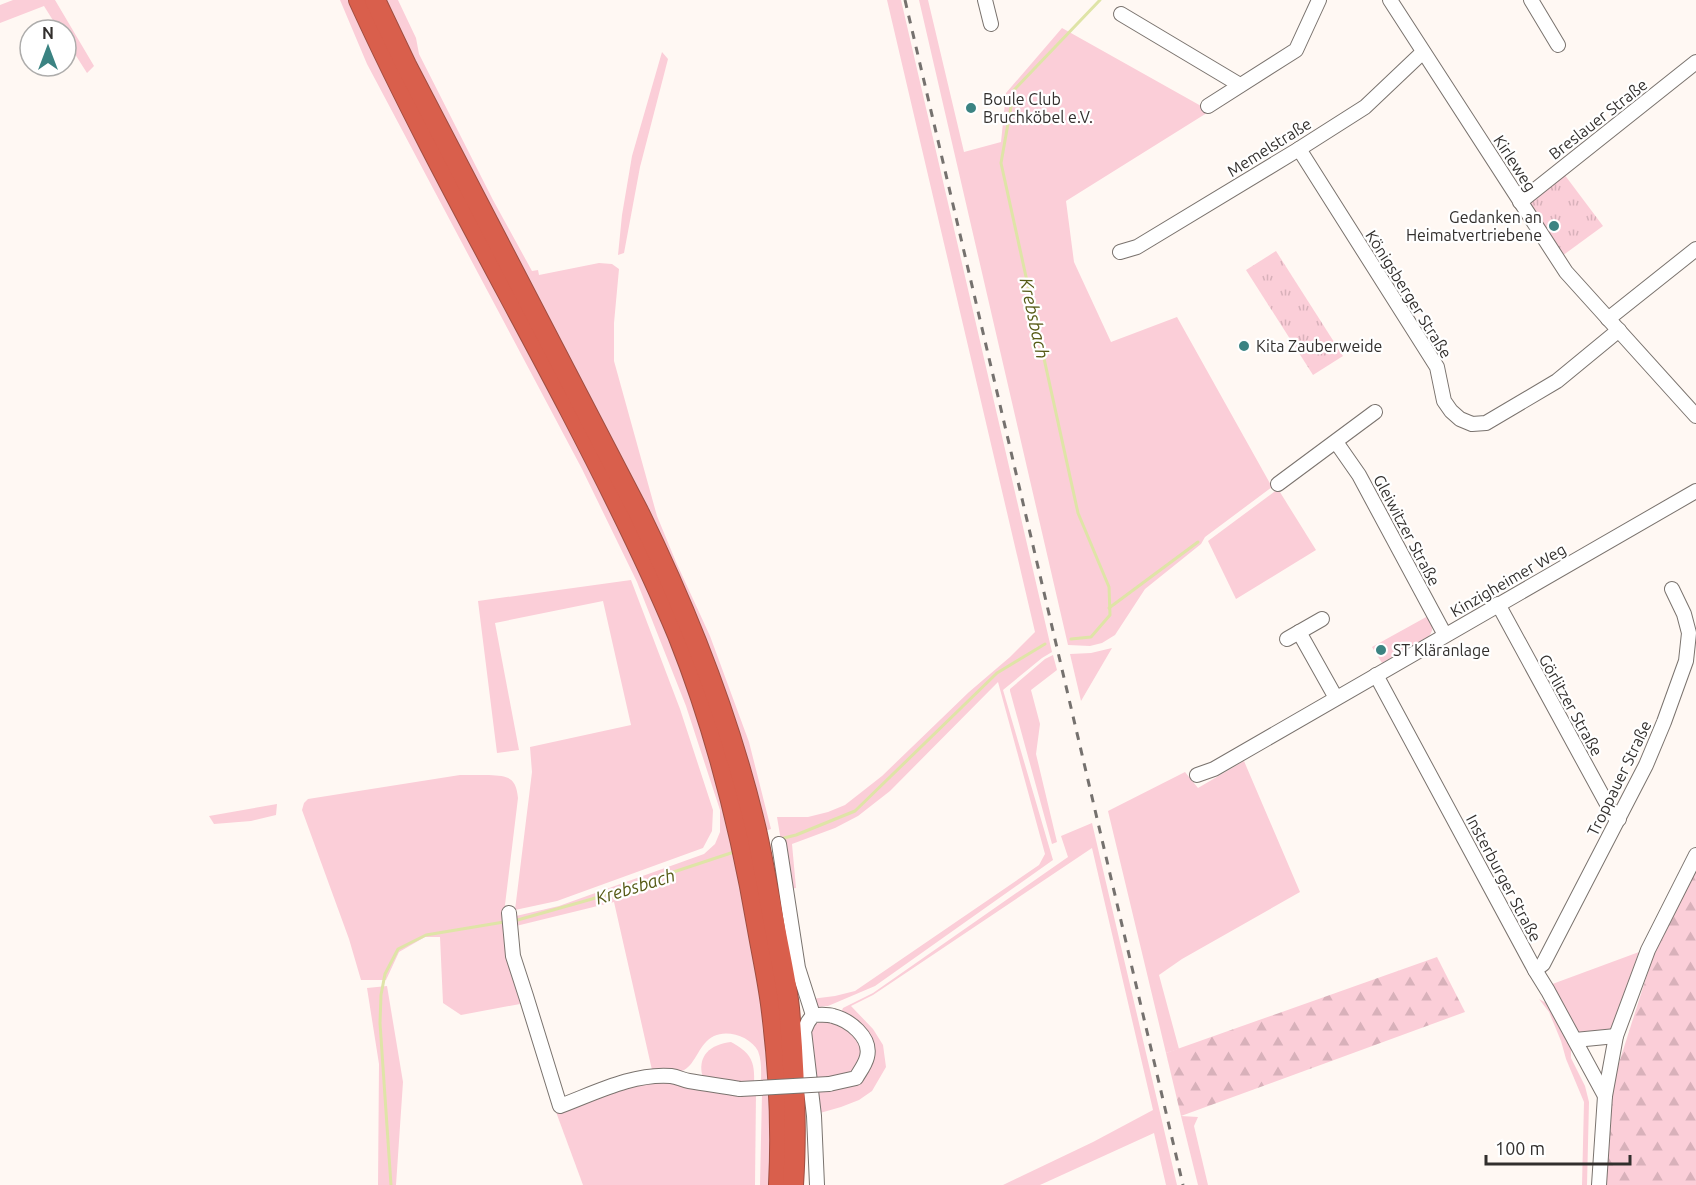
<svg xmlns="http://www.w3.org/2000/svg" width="1696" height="1185" viewBox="0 0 1696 1185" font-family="Ubuntu,sans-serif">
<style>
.green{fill:#fbced8}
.forest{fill:url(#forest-firs)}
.park{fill:url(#park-tufts)}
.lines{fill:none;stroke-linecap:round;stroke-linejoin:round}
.stream{stroke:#dfe4a7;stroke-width:3}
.minor-casing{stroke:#7a736e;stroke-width:16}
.highway-casing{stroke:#9f4e41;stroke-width:22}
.minor{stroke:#fff;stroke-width:14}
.highway{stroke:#d95f4c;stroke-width:20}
.rail{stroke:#75716e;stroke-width:3;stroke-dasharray:8 8;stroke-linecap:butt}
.minor-bridge-casing{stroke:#7a736e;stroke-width:16;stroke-linecap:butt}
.minor-bridge{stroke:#fff;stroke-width:14}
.poi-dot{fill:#3b8382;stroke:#fff;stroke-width:2}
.labels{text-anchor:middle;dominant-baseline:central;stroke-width:4.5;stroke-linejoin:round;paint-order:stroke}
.poi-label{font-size:16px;fill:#322f2d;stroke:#fff;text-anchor:start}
.street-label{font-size:16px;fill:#322f2d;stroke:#fff}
.water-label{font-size:18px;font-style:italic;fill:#565a16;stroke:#fff}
</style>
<defs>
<pattern id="forest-firs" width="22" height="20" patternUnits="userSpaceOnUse" patternTransform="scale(1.5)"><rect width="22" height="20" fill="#fbced8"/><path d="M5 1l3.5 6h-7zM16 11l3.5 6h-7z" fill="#d8b1ba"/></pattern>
<pattern id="park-tufts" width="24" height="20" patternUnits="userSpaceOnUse" patternTransform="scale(1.5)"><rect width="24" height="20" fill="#fbced8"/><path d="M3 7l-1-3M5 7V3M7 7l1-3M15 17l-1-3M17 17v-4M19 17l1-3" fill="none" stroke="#d8b1ba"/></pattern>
</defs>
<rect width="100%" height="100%" fill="#fff8f3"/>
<!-- green -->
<g class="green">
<path d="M13,0H55L94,66L87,73L66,40V30H59L44,6L0,23V5Z"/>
<path d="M340,0H352L594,467L689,683L730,829L762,997L770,1083H761C761,1073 762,1061 758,1051C751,1037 728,1029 714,1036C699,1043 696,1064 684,1070C676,1074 661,1071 652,1070L614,902L516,926V916L559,906L704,854L715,844L720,832V810L686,706L637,582L582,469L367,64Z"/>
<path d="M382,0H398L416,38L419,54L493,200L532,271L538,270L539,275L599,263L612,264L619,269L614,323V361L657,516L676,562L710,636L749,742L771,829L762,832Z"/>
<path d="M887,0H901L1052,652L1042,658L1003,690L1053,860L875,986L828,1006L817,1007L811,999L835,996L855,991L1039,865L1045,854L998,682L890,791L858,816L835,828L792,844L796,888L789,889L777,817H808L828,812L845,805L882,776L969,692L1010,657L1035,632Z"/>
<path d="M919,0H928L964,152L1001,142L1006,93L1062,28L1210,111L1066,201L1074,262L1111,342L1177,317L1272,487L1205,537L1201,544L1145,589L1115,635L1102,643L1090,646L1068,645Z"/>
<path d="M662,52L668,59L640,167L624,253L618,255L622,215L632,156Z"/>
<path d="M1278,489L1316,550L1236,599L1208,541Z"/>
<path d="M631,580L680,709L713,810L712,831L703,848L557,901L515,910L532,772L530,747L631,725L603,601L495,623L519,750L497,753L478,601Z"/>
<path d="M1428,616C1432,625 1435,628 1429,636L1382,663L1372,647Z"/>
<path d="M1112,648L1081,701L1070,654L1091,653Z"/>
<path d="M1053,655L1057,670L1031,690L1040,724L1036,754L1057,842L1052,844L1010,691V689L1045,659Z"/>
<path d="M1244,761L1300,892L1182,959L1159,975L1179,1049L1166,1053L1108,811L1185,772L1198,788Z"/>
<path d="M460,775C469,775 479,775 489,775C508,776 516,777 518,798L504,913L509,958L520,1004L461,1015L443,1003L440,937H425L399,952L386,980H361L349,939L302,810L304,803L308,799Z"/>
<path d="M277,804L276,815L251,821L214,824L209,816Z"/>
<path d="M1092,823L1177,1185H1166L1154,1133L1040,1185H1003L1093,1142L1153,1110L1092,848L873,995L851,1006L873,1029L883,1045L886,1067L872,1091L859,1100L841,1107L820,1113L814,1090L846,1086L871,1055L840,1015L843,1008L873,993L1068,857L1061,836Z"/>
<path d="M1639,952L1610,1031L1576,1036L1547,986Z"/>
<path d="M387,986L403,1082L396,1185H378L379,1064L367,988Z"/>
<path d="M1539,999L1550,1005L1571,1040V1058L1585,1086L1589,1102L1587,1185H1582L1584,1102L1566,1059L1561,1041L1549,1012Z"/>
<path d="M825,1021L840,1024L857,1035L864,1053L853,1072L814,1081L811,1033L815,1024Z"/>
<path d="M731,1042C751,1053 755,1061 754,1084L703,1078C696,1056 711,1044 731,1042Z"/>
<path d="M656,1079L756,1093L755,1185H583L556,1112L620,1086Z"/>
<path d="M772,1092V1185H760L762,1093Z"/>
<path d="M1181,1116L1198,1117L1194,1126L1208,1185H1198Z"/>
</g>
<!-- forest -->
<g class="forest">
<path d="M1696,870V1185H1605L1611,1088L1654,953Z"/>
<path d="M1437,957L1465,1012L1181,1116L1166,1053Z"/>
</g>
<!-- park -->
<g class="park">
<path d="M1564,174L1603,226L1562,256L1526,201Z"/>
<path d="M1276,251L1343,356L1313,375L1246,270Z"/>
</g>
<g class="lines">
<!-- stream -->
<g class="stream">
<path d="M1109,608L1198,542"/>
<path d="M1071,639L1091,637L1110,615L1109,587L1078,513L1001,163L1014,90L1100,0"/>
<path d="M780,839L796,835L855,811L997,673L1045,644"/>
<path d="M514,921L592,899L737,851"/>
<path d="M391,1185L380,1023L381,995L385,974L398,949L426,935L504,922"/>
</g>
<!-- minor casing -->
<g class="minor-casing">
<g id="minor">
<path d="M985,0L991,24"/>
<path d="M1390,0L1566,272L1696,416"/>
<path d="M1531,0L1558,45"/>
<path d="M1121,14L1240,85"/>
<path d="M1208,106L1296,50L1319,0"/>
<path d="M1299,149L1437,367L1444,401L1451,411L1460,419L1472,424L1486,423L1557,381L1619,330"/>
<path d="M1520,202L1696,62"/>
<path d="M1120,252L1137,247L1299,149L1365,107L1423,52"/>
<path d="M1608,319L1696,249"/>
<path d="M1336,442L1359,475L1445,635"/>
<path d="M1278,484L1375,412"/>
<path d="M1498,604L1613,815L1619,819"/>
<path d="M1299,632L1336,698"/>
<path d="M1287,639L1322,619"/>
<path d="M1376,675L1535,970L1548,991L1605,1096"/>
<path d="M1197,775L1214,769L1696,491"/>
<path d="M779,844L798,968L813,1015"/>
<path d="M509,913L513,956L526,996L560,1106C595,1093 633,1073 671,1076C678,1077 683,1080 689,1081C706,1084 723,1086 740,1089"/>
<path d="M1535,970L1543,964L1646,765L1664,722L1686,661L1689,633L1684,614L1672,589"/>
<path d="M1575,1040L1616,1036"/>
<path d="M817,1185L814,1116L804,1031L808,1022L813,1015C820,1015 827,1014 833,1016C849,1020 872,1037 867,1057C865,1065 860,1071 856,1078L829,1084"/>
<path d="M1599,1185L1605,1096L1616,1036L1648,950L1696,855"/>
</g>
</g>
<!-- highway casing -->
<g class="highway-casing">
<g id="highway">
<path d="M359,0C423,140 499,274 570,410C608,483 646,558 678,635C716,730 741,830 758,930C763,958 769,985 772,1012C779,1069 782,1128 779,1185"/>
<path d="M375,0L406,65L638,511C688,613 730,719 756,830C763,861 768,892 774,923C779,951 786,980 789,1008C794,1066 797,1127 793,1185"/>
</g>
</g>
<!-- minor -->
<use href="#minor" class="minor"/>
<!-- highway -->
<use href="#highway" class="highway"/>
<!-- rail -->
<path class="rail" d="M905,0L1183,1185"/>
<!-- minor-bridge casing -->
<g class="minor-bridge-casing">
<path id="minor-bridge" d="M740,1089L829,1084"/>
</g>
<!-- minor-bridge -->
<use href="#minor-bridge" class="minor-bridge"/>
</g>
<!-- markers -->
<g class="poi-dot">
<circle cx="971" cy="108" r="6"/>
<circle cx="1554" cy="226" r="6"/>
<circle cx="1244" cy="346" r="6"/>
<circle cx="1381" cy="650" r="6"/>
</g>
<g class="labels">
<!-- poi labels -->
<g class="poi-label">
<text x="983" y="99">Boule Club<tspan x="983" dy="18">Bruchköbel e.V.</tspan></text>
<text x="1542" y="217" text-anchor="end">Gedanken an<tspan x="1542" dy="18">Heimatvertriebene</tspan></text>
<text x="1256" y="346">Kita Zauberweide</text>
<text x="1393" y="650">ST Kläranlage</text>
</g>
<!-- street labels -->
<g class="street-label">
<text transform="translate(1598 119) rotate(-38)">Breslauer Straße</text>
<text transform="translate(1269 147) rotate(-32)">Memelstraße</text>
<text transform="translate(1515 163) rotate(57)">Kirleweg</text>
<text transform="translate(1409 294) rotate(58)">Königsberger Straße</text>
<text transform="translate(1407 530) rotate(62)">Gleiwitzer Straße</text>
<text transform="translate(1508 580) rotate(-30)">Kinzigheimer Weg</text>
<text transform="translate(1571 705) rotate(61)">Görlitzer Straße</text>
<text transform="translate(1619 778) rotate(-64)">Troppauer Straße</text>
<text transform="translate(1504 878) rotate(62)">Insterburger Straße</text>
</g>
<!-- water labels -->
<g class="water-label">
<text transform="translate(1035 318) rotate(78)">Krebsbach</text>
<text transform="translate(635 886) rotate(-17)">Krebsbach</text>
</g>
</g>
<!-- north arrow -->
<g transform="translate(48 48)"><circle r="28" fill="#ffffff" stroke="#adacab" stroke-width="1.5"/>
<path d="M0-4.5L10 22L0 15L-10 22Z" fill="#3b8382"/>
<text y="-9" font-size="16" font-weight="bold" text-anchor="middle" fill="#322f2d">N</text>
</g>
<!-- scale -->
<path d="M1486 1155v9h144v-9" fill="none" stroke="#322f2d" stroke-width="3"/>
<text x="1495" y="1155" font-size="18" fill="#322f2d" stroke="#ffffff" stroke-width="4.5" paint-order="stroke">100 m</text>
</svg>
